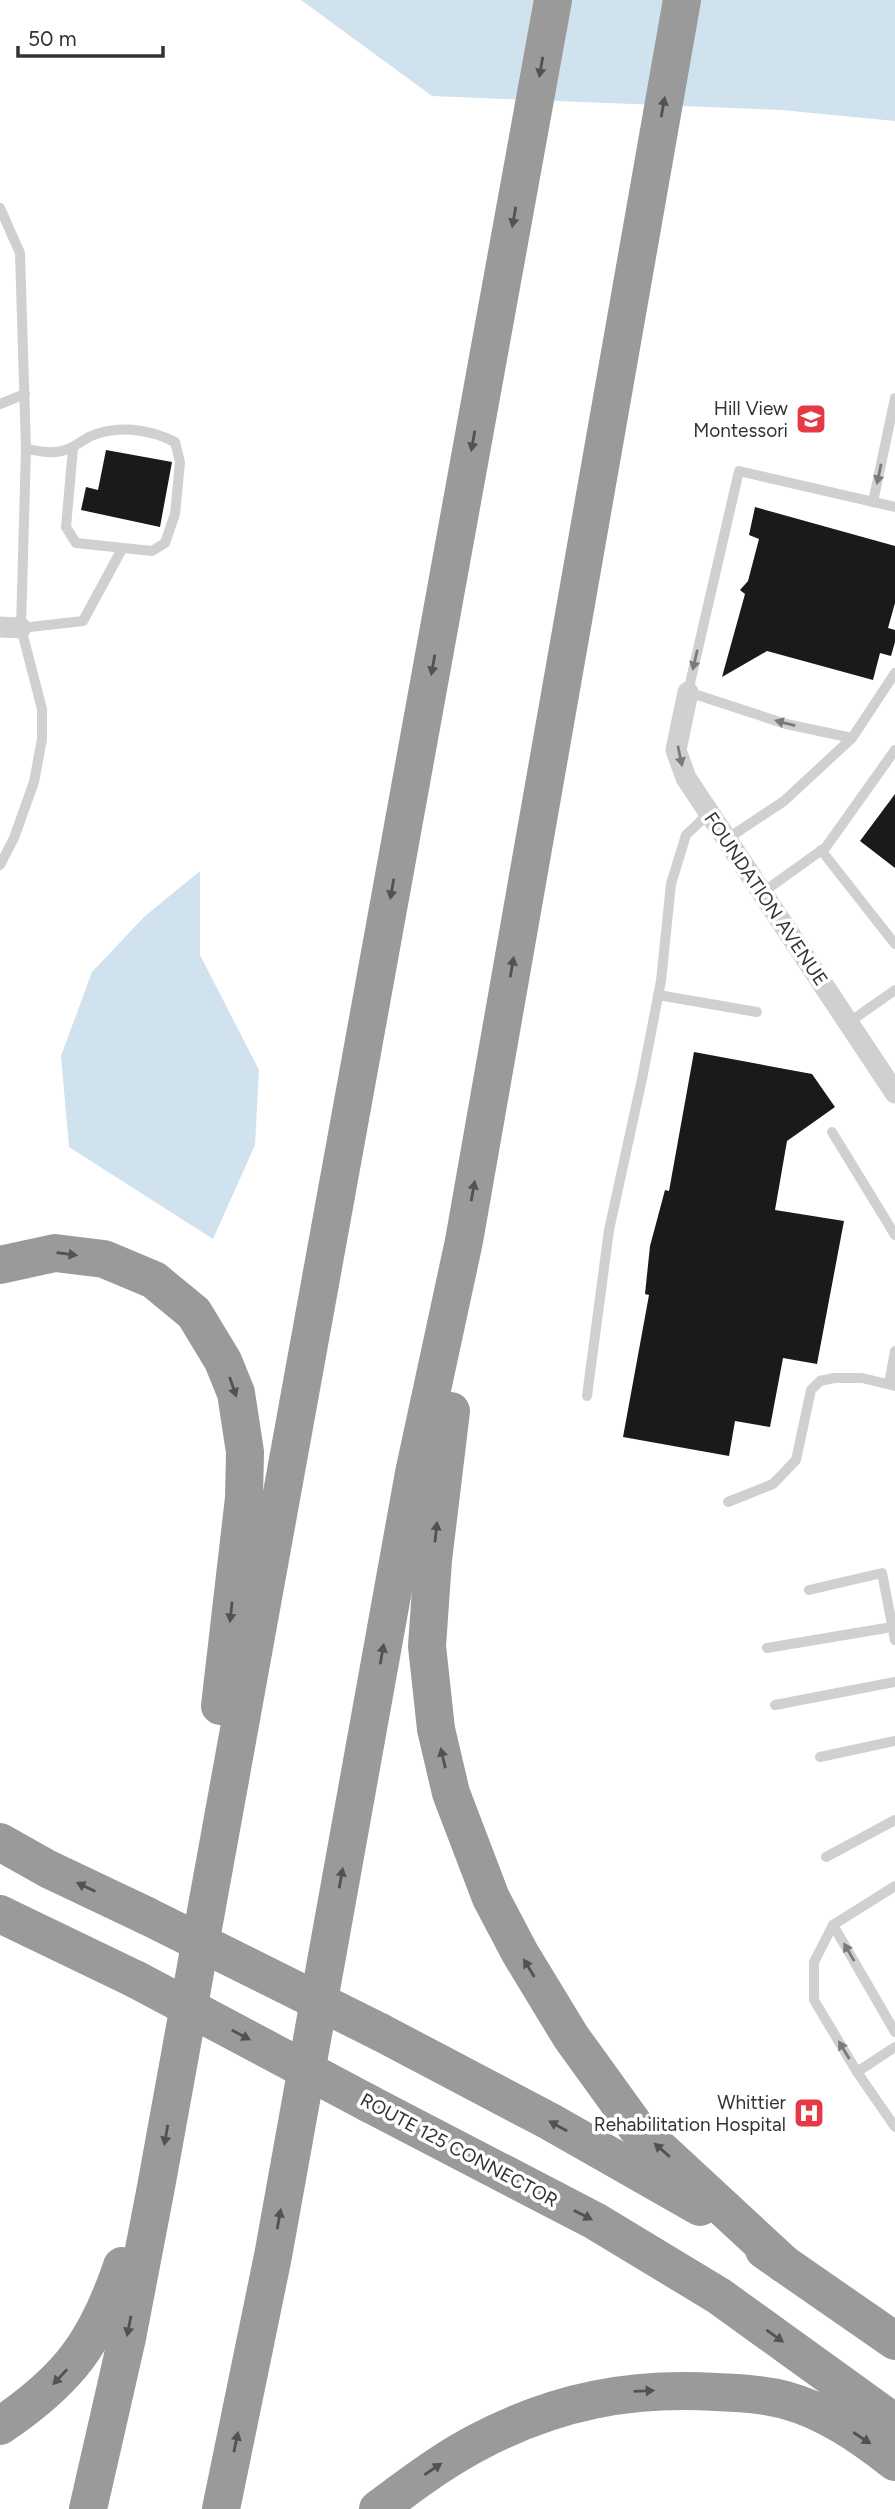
<svg xmlns="http://www.w3.org/2000/svg" width="895" height="2509" viewBox="0 0 895 2509" font-family="Figtree,sans-serif">
<style>
.water{fill:#cfe2ee}
.building{fill:#1a1a1a}
.lines{fill:none;stroke-linecap:round;stroke-linejoin:round}
.lane{stroke:#d0d0d0;stroke-width:10}
.street{stroke:#d0d0d0;stroke-width:21}
.highway{stroke:#9a9a9a;stroke-width:38}
.highway-bridge{stroke:#9a9a9a;stroke-width:38}
.oneway{fill:#525252}
.oneway2{fill:#7a7a7a}
.labels{text-anchor:middle;dominant-baseline:central;stroke-width:7;stroke-linejoin:round;paint-order:stroke}
.poi-label{font-size:19px;fill:#333;stroke:#fff;text-anchor:end}
.street-label{font-size:19px;fill:#333;stroke:#fff}
</style>
<rect width="100%" height="100%" fill="#fff"/>
<!-- water -->
<g class="water">
<path d="M301,0H895V121L781,110L432,96Z"/>
<path d="M200,871V955L259,1070L255,1145L213,1239L69,1147L61,1056L92,972L144,917Z"/>
</g>
<!-- building -->
<g class="building">
<path d="M106,450L172,462L160,527L81,510L86,487L98,490Z"/>
<path d="M755,507L895,546V603L888,628L895,630V642L891,656L880,653L873,680L767,651L722,677L745,594L740,590L748,581L759,539L749,535Z"/>
<path d="M895,794V868L860,841Z"/>
<path d="M694,1052L812,1074L835,1107L787,1141L775,1210L844,1221L817,1364L783,1358L770,1427L735,1421L729,1456L623,1437L649,1295L645,1294L650,1246L665,1190L669,1191Z"/>
</g>
<g class="lines">
<!-- lane -->
<g class="lane">
<path d="M0,208L20,253L26,449L21,628L42,709V739L34,782L14,838L0,865"/>
<path d="M0,404L25,394"/>
<path d="M26,449C35,450 45,453 54,452C68,452 78,443 89,437C116,424 149,429 175,442L180,462L175,514L165,543L152,551L76,543L66,527L73,448"/>
<path d="M873,502L895,398"/>
<path d="M21,628L83,621L122,549"/>
<path d="M852,738L786,724L688,692L739,471L895,507"/>
<path d="M727,839L784,801L852,738L895,673"/>
<path d="M821,850L895,944"/>
<path d="M762,893L826,847L895,750"/>
<path d="M658,995L757,1012"/>
<path d="M848,1023L895,990"/>
<path d="M832,1132L895,1235"/>
<path d="M889,1384L895,1351"/>
<path d="M587,1396L609,1230L642,1079L661,981L671,884L686,835L709,813"/>
<path d="M728,1502L773,1484L796,1460L811,1390L820,1381L834,1378H862L895,1386"/>
<path d="M809,1590L882,1573L895,1640"/>
<path d="M767,1648L892,1627"/>
<path d="M775,1705L895,1682"/>
<path d="M820,1757L895,1741"/>
<path d="M826,1857L895,1820"/>
<path d="M895,1886L833,1925L895,2032"/>
<path d="M833,1925L814,1962V2000L857,2072L895,2127"/>
<path d="M857,2072L895,2047"/>
</g>
<!-- street -->
<g class="street">
<path d="M0,627L21,628"/>
<path d="M688,692L676,750L686,778L895,1093"/>
</g>
<!-- highway -->
<g class="highway">
<path d="M0,1265L55,1253L104,1259L154,1280L194,1313L223,1361L236,1393L245,1452L244,1498L220,1706"/>
<path d="M451,1411L433,1560L427,1646L436,1729L451,1793L491,1898L520,1953L571,2037L636,2127L784,2264"/>
<path d="M0,1842L48,1869L147,1916"/>
<path d="M0,1914L137,1980"/>
<path d="M380,2032L549,2121L700,2207"/>
<path d="M370,2104L595,2221L719,2296L895,2423"/>
<path d="M764,2250L895,2341"/>
<path d="M0,2426C68,2380 96,2343 122,2266"/>
<path d="M88,2509L127,2338L156,2187L553,0"/>
<path d="M221,2509L273,2256L414,1473L464,1241L682,0"/>
<path d="M378,2509C411,2485 443,2460 480,2441C557,2401 630,2387 716,2392C739,2393 762,2394 785,2400C826,2411 862,2436 895,2462"/>
</g>
<!-- highway-bridge -->
<g class="highway-bridge">
<path d="M147,1916L380,2032"/>
<path d="M137,1980L370,2104"/>
</g>
</g>
<!-- one-way arrows -->
<defs><path id="oneway-solid" d="M-6-.8H1V-3.2L6.5 0L1 3.2V.8H-6Z" transform="scale(1.75)"/></defs>
<g class="oneway">
<use href="#oneway-solid" transform="translate(541 67) rotate(100)"/>
<use href="#oneway-solid" transform="translate(663 107) rotate(-80)"/>
<use href="#oneway-solid" transform="translate(514 217) rotate(100)"/>
<use href="#oneway-solid" transform="translate(473 441) rotate(100)"/>
<use href="#oneway-solid" transform="translate(433 665) rotate(100)"/>
<use href="#oneway-solid" transform="translate(392 889) rotate(100)"/>
<use href="#oneway-solid" transform="translate(512 967) rotate(-80)"/>
<use href="#oneway-solid" transform="translate(473 1191) rotate(-80)"/>
<use href="#oneway-solid" transform="translate(67 1254) rotate(7)"/>
<use href="#oneway-solid" transform="translate(233 1387) rotate(71)"/>
<use href="#oneway-solid" transform="translate(436 1532) rotate(-84)"/>
<use href="#oneway-solid" transform="translate(231 1612) rotate(96)"/>
<use href="#oneway-solid" transform="translate(382 1654) rotate(-80)"/>
<use href="#oneway-solid" transform="translate(443 1758) rotate(-103)"/>
<use href="#oneway-solid" transform="translate(341 1878) rotate(-80)"/>
<use href="#oneway-solid" transform="translate(86 1887) rotate(-154)"/>
<use href="#oneway-solid" transform="translate(529 1968) rotate(-121)"/>
<use href="#oneway-solid" transform="translate(241 2035) rotate(28)"/>
<use href="#oneway-solid" transform="translate(558 2126) rotate(-151)"/>
<use href="#oneway-solid" transform="translate(166 2135) rotate(100)"/>
<use href="#oneway-solid" transform="translate(662 2150) rotate(-139)"/>
<use href="#oneway-solid" transform="translate(583 2215) rotate(27)"/>
<use href="#oneway-solid" transform="translate(279 2219) rotate(-80)"/>
<use href="#oneway-solid" transform="translate(129 2326) rotate(101)"/>
<use href="#oneway-solid" transform="translate(775 2336) rotate(36)"/>
<use href="#oneway-solid" transform="translate(60 2377) rotate(133)"/>
<use href="#oneway-solid" transform="translate(644 2391) rotate(-2)"/>
<use href="#oneway-solid" transform="translate(862 2438) rotate(33)"/>
<use href="#oneway-solid" transform="translate(236 2442) rotate(-78)"/>
<use href="#oneway-solid" transform="translate(433 2469) rotate(-34)"/>
</g>
<g class="oneway2">
<use href="#oneway-solid" transform="translate(879 474) rotate(102)"/>
<use href="#oneway-solid" transform="translate(695 660) rotate(103)"/>
<use href="#oneway-solid" transform="translate(785 723) rotate(-165)"/>
<use href="#oneway-solid" transform="translate(680 756) rotate(78)"/>
<use href="#oneway-solid" transform="translate(849 1952) rotate(-120)"/>
<use href="#oneway-solid" transform="translate(844 2050) rotate(-121)"/>
</g>
<!-- icons -->
<defs>
<g id="school-square" transform="scale(1.575)"><rect x="-9" y="-9" width="18" height="18" rx="4" fill="#e63946" stroke="#fff"/><path d="M0-5L7-2L0 1L-7-2ZM-4 1L0 2.5L4 1V4Q0 6-4 4Z" fill="#fff"/></g>
<g id="hospital-square" transform="scale(1.575)"><rect x="-9" y="-9" width="18" height="18" rx="4" fill="#e63946" stroke="#fff"/><path d="M-5-5h3v3.5h4V-5h3V5h-3V1.5h-4V5h-3Z" fill="#fff"/></g>
</defs>
<g fill-rule="evenodd">
<use href="#school-square" x="811" y="419"/>
<use href="#hospital-square" x="809" y="2113"/>
</g>
<g class="labels">
<!-- poi labels -->
<g class="poi-label">
<text x="788" y="408">Hill View<tspan x="788" dy="22">Montessori</tspan></text>
<text x="786" y="2102">Whittier<tspan x="786" dy="22">Rehabilitation Hospital</tspan></text>
</g>
<!-- street labels -->
<g class="street-label">
<text transform="translate(766 899) rotate(56)">FOUNDATION AVENUE</text>
<text transform="translate(459 2150) rotate(28)">ROUTE 125 CONNECTOR</text>
</g>
</g>
<!-- scale -->
<path d="M18 46v10h145v-10" fill="none" stroke="#333333" stroke-width="3.5"/>
<text x="28" y="46" font-size="21" fill="#333333" stroke="#ffffff" stroke-width="5" paint-order="stroke">50 m</text>
</svg>
